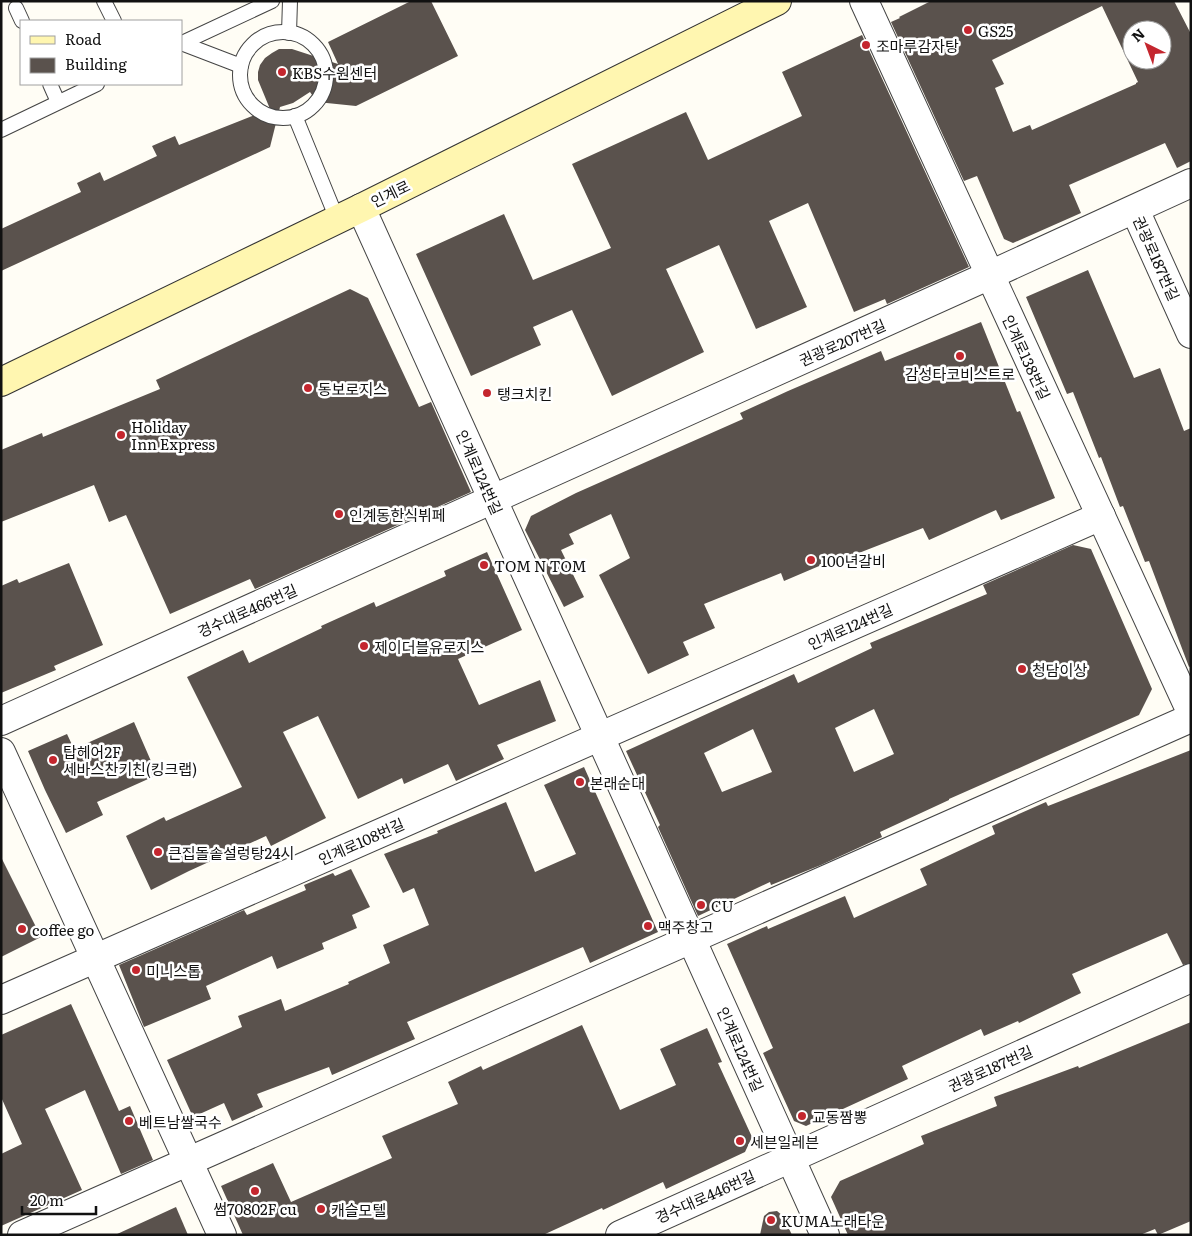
<svg xmlns="http://www.w3.org/2000/svg" width="1192" height="1236" viewBox="0 0 1192 1236" font-family="Literata,'Noto Sans KR',serif">
<style>
.building{fill:#5a524d;fill-rule:evenodd}
.lines{fill:none;stroke-linecap:round;stroke-linejoin:round}
.lane-casing{stroke:#444;stroke-width:16}
.street-casing{stroke:#444;stroke-width:30}
.secondary-casing{stroke:#333;stroke-width:30}
.lane{stroke:#fff;stroke-width:14}
.street{stroke:#fff;stroke-width:28}
.secondary{stroke:#fff6b0;stroke-width:28}
.poi-dot{fill:#c4262e;stroke:#fff;stroke-width:2}
.labels{text-anchor:middle;dominant-baseline:central;stroke-width:5;stroke-linejoin:round;paint-order:stroke}
.poi-label{font-size:15px;fill:#111;stroke:#fff;text-anchor:start}
.street-label{font-size:15px;fill:#111;stroke:#fff}
</style>
<rect width="100%" height="100%" fill="#fffdf5"/>
<!-- building -->
<g class="building">
<path d="M411,1H431L458,56L356,106L317,102L310,92L293,103L280,107L270,147L1,271V229L81,192L77,183L100,172L104,181L157,156L152,146L175,136L179,145L270,109L258,80V72L260,65L265,58L272,53L279,49H292L338,64L328,42Z"/>
<path d="M931,1H1174L1191,34V161L1177,168L1165,143L1069,185L1081,213L1013,243L1004,239L977,176L964,181L891,22L900,18L899,17ZM1102,6L1138,82L1136,83V84L1032,130L1030,125L1013,132L995,88L1004,84L992,60ZM1132,30H1162V60H1132Z"/>
<path d="M862,35L969,267L887,304L885,299L854,312L808,203L769,221L807,307L756,329L719,245L666,269L704,352L612,396L572,310L533,327L541,345L471,376L416,254L504,214L533,280L611,248L572,164L686,112L708,160L802,116L782,72Z"/>
<path d="M1088,270L1134,378L1160,368L1184,431L1191,428V666L1189,667L1149,561L1145,562L1123,506L1120,507L1101,457L1099,458L1073,392L1067,394L1026,297Z"/>
<path d="M350,289L368,298L419,407L431,402L471,492L255,589L250,579L170,614L126,515L109,522L94,485L1,522V450L42,433L43,437L160,389L156,380Z"/>
<path d="M981,322L1017,412L1020,411L1055,498L1001,520L996,510L929,540L923,528L846,558L845,555L784,581L781,573L704,604L715,628L683,642L689,655L648,674L599,575L630,558L611,514L569,534L574,544L561,550L584,597L564,607L525,530L531,516L576,493L743,419L740,413L788,391L881,351L885,361Z"/>
<path d="M1073,545L1091,549L1152,689L1139,715L949,799V800L880,832L882,837L821,865L771,885L770,882L698,916L658,827L660,825L626,751L794,674L798,683L872,648L870,643L987,594L983,585ZM874,709L894,754L854,772L835,728ZM753,729L772,772L722,792L704,753Z"/>
<path d="M487,552L522,630L458,659L479,705L540,680L556,721L497,745L504,759L456,781L448,764L404,784L402,778L358,799L318,716L283,732L326,818L271,846L266,836L189,871L151,890L126,836L164,817L166,821L242,787L187,677L243,650L249,663L322,628L321,626L374,602L376,607L446,576L444,571Z"/>
<path d="M69,563L103,645L54,666L56,670L1,693V586L17,579L19,583Z"/>
<path d="M134,722L157,775L97,802L103,815L66,833L45,790L28,751L67,734L74,749Z"/>
<path d="M1191,750V963L1183,965L1167,933L1072,974L1081,993L1019,1023L1018,1021L984,1036L981,1029L902,1066L908,1079L806,1126L794,1121L763,1053L773,1048L727,944L767,926L768,929L845,896L854,918L927,885L920,869L995,834L992,826L1046,802L1048,806Z"/>
<path d="M584,767L658,932L590,963L583,947L407,1022L415,1039L332,1075L329,1067L257,1094L263,1107L232,1121L224,1103L193,1117L167,1060L242,1027L238,1016L281,999L285,1011L349,984L348,982L390,963L383,945L429,925L414,888L403,893L384,854L438,833L437,831L506,802L535,872L576,854L544,785Z"/>
<path d="M1,857L41,937L1,957Z"/>
<path d="M351,869L370,907L352,915L357,928L322,943L324,949L277,969L272,956L206,986L211,999L144,1027L119,965L244,910L247,915L306,890L304,885L333,873L335,876Z"/>
<path d="M71,1004L119,1111L130,1106L153,1160L121,1174L85,1090L45,1109L82,1190L1,1226V1154L22,1144L1,1097V1035Z"/>
<path d="M1191,1022V1221L1158,1235L1155,1229L1140,1235H848L831,1197L840,1181L924,1144L921,1136L997,1106L994,1097L1078,1066L1079,1068Z"/>
<path d="M582,1025L620,1110L676,1085L660,1049L707,1028L722,1062L718,1063L752,1137L745,1152L666,1189L663,1182L603,1210L602,1208L543,1235H243L221,1186L273,1163L291,1202L392,1158L382,1136L458,1104L448,1082L481,1066L483,1070Z"/>
<path d="M176,1207L188,1235H115Z"/>
<path d="M777,1211L783,1216L792,1235H760L764,1216L769,1212Z"/>
</g>
<g class="lines">
<!-- lane casing -->
<g class="lane-casing">
<g id="lane">
<path d="M104,1L114,21"/>
<path d="M16,8L22,21"/>
<circle cx="283" cy="75" r="43"/>
<path d="M289,33L290,1"/>
<path d="M181,43L241,66"/>
<path d="M182,43L272,1"/>
<path d="M50,84L58,102"/>
<path d="M295,116L337,219"/>
<path d="M1,130L97,84"/>
</g>
</g>
<!-- street casing -->
<g class="street-casing">
<g id="street">
<path d="M864,1L1191,712"/>
<path d="M361,208L825,1235"/>
<path d="M1135,210L1191,334"/>
<path d="M1,721L990,275L1191,183"/>
<path d="M1,752L222,1235"/>
<path d="M1,1000L1101,516"/>
<path d="M22,1235L1191,718"/>
<path d="M620,1235L1191,978"/>
</g>
</g>
<!-- secondary casing -->
<g class="secondary-casing">
<path id="secondary" d="M1,382L361,208L777,1"/>
</g>
<!-- lane -->
<use href="#lane" class="lane"/>
<!-- street -->
<use href="#street" class="street"/>
<!-- secondary -->
<use href="#secondary" class="secondary"/>
</g>
<!-- markers -->
<g class="poi-dot">
<circle cx="968" cy="30" r="5"/>
<circle cx="866" cy="45" r="5"/>
<circle cx="282" cy="72" r="5"/>
<circle cx="960" cy="356" r="5"/>
<circle cx="308" cy="388" r="5"/>
<circle cx="487" cy="393" r="5"/>
<circle cx="121" cy="435" r="5"/>
<circle cx="339" cy="514" r="5"/>
<circle cx="811" cy="560" r="5"/>
<circle cx="484" cy="565" r="5"/>
<circle cx="364" cy="646" r="5"/>
<circle cx="1022" cy="669" r="5"/>
<circle cx="53" cy="760" r="5"/>
<circle cx="580" cy="782" r="5"/>
<circle cx="158" cy="852" r="5"/>
<circle cx="701" cy="905" r="5"/>
<circle cx="648" cy="926" r="5"/>
<circle cx="22" cy="929" r="5"/>
<circle cx="136" cy="970" r="5"/>
<circle cx="802" cy="1116" r="5"/>
<circle cx="129" cy="1121" r="5"/>
<circle cx="740" cy="1141" r="5"/>
<circle cx="255" cy="1191" r="5"/>
<circle cx="321" cy="1209" r="5"/>
<circle cx="771" cy="1220" r="5"/>
</g>
<g class="labels">
<!-- poi labels -->
<g class="poi-label">
<text x="978" y="30">GS25</text>
<text x="876" y="45">조마루감자탕</text>
<text x="292" y="72">KBS수원센터</text>
<text x="960" y="373" text-anchor="middle">감성타코비스트로</text>
<text x="318" y="388">동보로지스</text>
<text x="497" y="393">탱크치킨</text>
<text x="131" y="426">Holiday<tspan x="131" dy="17">Inn Express</tspan></text>
<text x="349" y="514">인계동한식뷔페</text>
<text x="821" y="560">100년갈비</text>
<text x="494" y="565">TOM N TOM</text>
<text x="374" y="646">제이더블유로지스</text>
<text x="1032" y="669">청담이상</text>
<text x="63" y="751">탑헤어2F<tspan x="63" dy="17">세바스찬키친(킹크랩)</tspan></text>
<text x="590" y="782">본래순대</text>
<text x="168" y="852">큰집돌솥설렁탕24시</text>
<text x="711" y="905">CU</text>
<text x="658" y="926">맥주창고</text>
<text x="32" y="929">coffee go</text>
<text x="146" y="970">미니스톱</text>
<text x="812" y="1116">교동짬뽕</text>
<text x="139" y="1121">베트남쌀국수</text>
<text x="750" y="1141">세븐일레븐</text>
<text x="255" y="1208" text-anchor="middle">썸70802F cu</text>
<text x="331" y="1209">캐슬모텔</text>
<text x="781" y="1220">KUMA노래타운</text>
</g>
<!-- street labels -->
<g class="street-label">
<text transform="translate(390 193) rotate(-26)">인계로</text>
<text transform="translate(1157 258) rotate(66)">권광로187번길</text>
<text transform="translate(842 342) rotate(-24)">권광로207번길</text>
<text transform="translate(1027 357) rotate(65)">인계로138번길</text>
<text transform="translate(480 472) rotate(66)">인계로124번길</text>
<text transform="translate(247 610) rotate(-24)">경수대로466번길</text>
<text transform="translate(850 626) rotate(-24)">인계로124번길</text>
<text transform="translate(361 841) rotate(-24)">인계로108번길</text>
<text transform="translate(741 1049) rotate(66)">인계로124번길</text>
<text transform="translate(990 1068) rotate(-24)">권광로187번길</text>
<text transform="translate(705 1196) rotate(-24)">경수대로446번길</text>
</g>
</g>
<!-- border -->
<rect width="1192" height="1236" fill="none" stroke="#111111" stroke-width="5"/>
<!-- legend -->
<rect x="20" y="20" width="162" height="65" fill="#ffffff" stroke="#a0a0a0"/>
<rect x="30" y="36" width="25" height="8" fill="#fff6b0" stroke="#a0a0a0"/>
<text x="65" y="45" font-size="15" fill="#111111">Road</text>
<rect x="30" y="58" width="25" height="15" fill="#5a524d" stroke="#a0a0a0"/>
<text x="65" y="70" font-size="15" fill="#111111">Building</text>
<!-- north arrow -->
<g transform="translate(1147 45) rotate(318)"><circle r="24" fill="#ffffff" stroke="#a0a0a0"/>
<path d="M0-4L9 19L0 12L-9 19Z" fill="#c4262e"/>
<text y="-8" font-size="14" font-weight="bold" text-anchor="middle" fill="#111111">N</text>
</g>
<!-- scale -->
<path d="M22 1206v8h74v-8" fill="none" stroke="#111111" stroke-width="2.5"/>
<text x="30" y="1206" font-size="15" fill="#111111" stroke="#ffffff" stroke-width="4" paint-order="stroke">20 m</text>
</svg>
